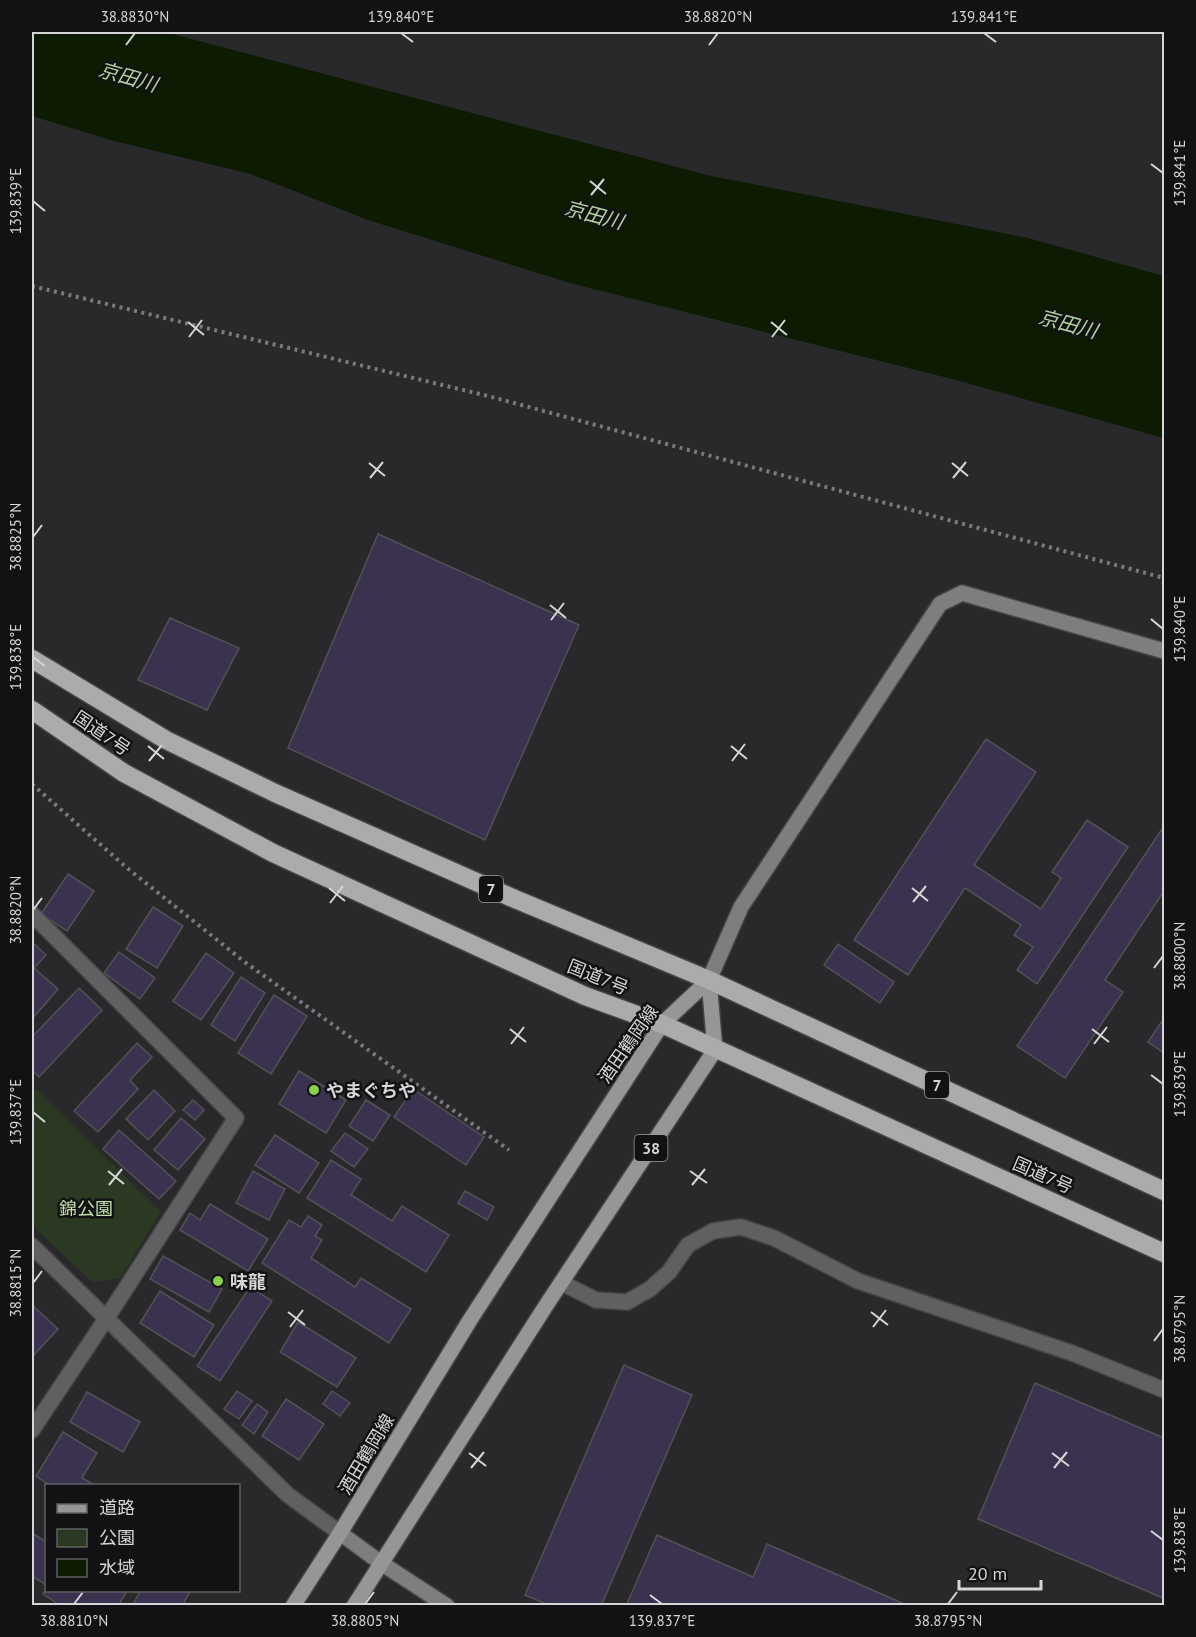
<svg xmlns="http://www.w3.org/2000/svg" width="1196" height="1637" viewBox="0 0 1196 1637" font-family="'PT Sans','Noto Sans JP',sans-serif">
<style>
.green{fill:#2b3822}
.water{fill:#0c1b02}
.building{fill:#3b324f;stroke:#525255;stroke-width:1.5}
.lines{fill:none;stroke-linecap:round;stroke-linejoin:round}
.street-casing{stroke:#454547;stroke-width:18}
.secondary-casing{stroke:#454547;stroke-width:18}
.primary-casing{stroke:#454547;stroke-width:18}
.highway-casing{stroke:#454547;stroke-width:21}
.path{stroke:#7a7a7c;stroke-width:4;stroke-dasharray:3 4.5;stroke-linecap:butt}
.street{stroke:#605f61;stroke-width:15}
.secondary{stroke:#7e7e80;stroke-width:15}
.primary{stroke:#969598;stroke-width:15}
.highway{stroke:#abaaad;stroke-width:18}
.ticks{fill:none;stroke:#d6d5d7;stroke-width:2}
.poi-dot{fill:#88cf4a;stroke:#121113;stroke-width:2}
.labels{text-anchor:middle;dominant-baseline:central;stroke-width:5;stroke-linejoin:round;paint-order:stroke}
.shield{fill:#121113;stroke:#9b9a9c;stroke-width:1.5}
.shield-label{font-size:16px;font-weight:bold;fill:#d6d5d7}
.street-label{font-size:18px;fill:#d6d5d7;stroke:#121113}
.poi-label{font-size:18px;font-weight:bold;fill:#d6d5d7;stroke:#121113;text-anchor:start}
.park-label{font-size:18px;fill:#bfe0a9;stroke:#121113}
.water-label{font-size:20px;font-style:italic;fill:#b1d29c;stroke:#121113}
.neatline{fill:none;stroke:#d6d5d7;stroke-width:2}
.ticks-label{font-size:15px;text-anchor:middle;fill:#d6d5d7}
</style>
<rect width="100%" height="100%" fill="#29292b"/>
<!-- green -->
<path class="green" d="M36,1089L161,1212L120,1278L92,1282L32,1225V1093Z"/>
<!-- water -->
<path class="water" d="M32,32H165L711,176L1028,238L1164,276V438L952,379L570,283L368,220L251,174L114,141L32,116Z"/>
<!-- building -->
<g class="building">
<path d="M378,534L579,625L485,840L288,748Z"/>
<path d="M170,618L239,648L207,710L138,680Z"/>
<path d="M986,739L1036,772L974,865L1041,909L1061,878L1052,872L1087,820L1128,847L1037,984L1017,970L1033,947L1014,935L1021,925L965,888L908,975L854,940Z"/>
<path d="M1164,826V891L1105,980L1123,992L1065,1078L1017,1046Z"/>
<path d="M68,874L94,891L67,931L41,914Z"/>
<path d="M153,907L183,926L157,968L126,949Z"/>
<path d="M32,942L46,955L34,968L58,989L32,1019Z"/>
<path d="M838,944L894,982L880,1003L824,965Z"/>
<path d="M119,952L155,978L140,999L104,973Z"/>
<path d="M206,953L234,973L201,1020L173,1001Z"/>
<path d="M241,977L265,993L235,1041L211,1025Z"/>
<path d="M79,988L102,1010L39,1077L32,1070V1037Z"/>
<path d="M274,995L307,1016L271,1074L238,1053Z"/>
<path d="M1164,1018V1053L1148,1042Z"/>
<path d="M137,1043L152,1057L130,1080L138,1089L98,1132L74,1111Z"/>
<path d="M299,1071L346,1100L326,1133L279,1104Z"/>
<path d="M413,1089L484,1137L466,1165L394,1117Z"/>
<path d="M154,1090L175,1111L148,1140L126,1119Z"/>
<path d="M193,1100L204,1110L195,1120L183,1110Z"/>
<path d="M366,1100L390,1115L373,1141L349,1126Z"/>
<path d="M181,1118L205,1139L178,1170L154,1150Z"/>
<path d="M119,1130L176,1181L159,1199L103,1149Z"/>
<path d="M345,1133L368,1149L354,1167L331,1151Z"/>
<path d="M275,1135L319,1163L299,1193L255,1165Z"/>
<path d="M331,1160L361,1179L351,1195L392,1221L402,1206L449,1235L426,1272L307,1198Z"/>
<path d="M253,1171L285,1189L269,1220L236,1203Z"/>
<path d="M465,1191L494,1207L487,1220L458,1203Z"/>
<path d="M210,1204L268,1239L248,1271L180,1230L190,1213L200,1220Z"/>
<path d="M308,1216L322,1225L315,1236L322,1240L311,1258L355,1287L361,1278L411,1309L389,1343L262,1263L289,1220L301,1227Z"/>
<path d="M163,1256L222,1289L209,1312L150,1279Z"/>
<path d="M250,1287L272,1301L220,1381L197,1366Z"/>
<path d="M160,1291L214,1325L194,1357L140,1323Z"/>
<path d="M32,1305L58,1329L32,1357Z"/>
<path d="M298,1322L356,1358L337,1387L280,1352Z"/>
<path d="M624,1365L692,1395L601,1606H551L525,1595Z"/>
<path d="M1035,1383L1164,1438L1163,1598L978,1519Z"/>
<path d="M237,1391L252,1401L239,1419L224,1409Z"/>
<path d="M332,1391L350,1403L340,1416L323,1404Z"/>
<path d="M87,1392L140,1422L123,1452L70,1422Z"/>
<path d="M286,1399L324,1424L299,1460L262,1436Z"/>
<path d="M257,1404L268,1412L254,1434L242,1425Z"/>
<path d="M63,1432L97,1453L82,1478L96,1486H51L36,1476Z"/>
<path d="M32,1533L46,1542V1585L32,1576Z"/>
<path d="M657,1535L753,1577L767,1544L909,1606H626Z"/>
<path d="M46,1589L122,1590L126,1593L118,1606H61L43,1594Z"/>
<path d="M141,1590H191L182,1606H132Z"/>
</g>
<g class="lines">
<!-- street casing -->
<g class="street-casing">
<g id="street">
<path d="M32,914L236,1118L106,1319L32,1430"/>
<path d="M32,1246L288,1495L340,1533"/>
<path d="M562,1283L596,1300L627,1302L650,1289L669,1272L688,1245L713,1231L741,1227L774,1238L858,1281L1072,1353L1164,1390"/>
</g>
</g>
<!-- secondary casing -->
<g class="secondary-casing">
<g id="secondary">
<path d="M709,980L741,907L940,604L962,593L1164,651"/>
<path d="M340,1533L381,1563L447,1606"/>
</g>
</g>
<!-- primary casing -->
<g class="primary-casing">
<g id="primary">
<path d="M293,1606L340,1533L470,1320L662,1024L709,980"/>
<path d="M354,1606L547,1304L715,1050L709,980"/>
</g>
</g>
<!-- highway casing -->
<g class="highway-casing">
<g id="highway">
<path d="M32,659L166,740L275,793L515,899L709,980L1164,1191"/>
<path d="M32,710L124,773L273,853L585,996L662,1024L1164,1253"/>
</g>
</g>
<!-- path -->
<g class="path">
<path d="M32,286L488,396L1164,578"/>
<path d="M32,784L127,868L246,963L509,1150"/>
</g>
<!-- street -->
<use href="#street" class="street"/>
<!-- secondary -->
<use href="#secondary" class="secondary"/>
<!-- primary -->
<use href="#primary" class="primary"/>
<!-- highway -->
<use href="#highway" class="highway"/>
</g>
<!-- ticks -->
<path class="ticks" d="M401,33L413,42M984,33L996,42M126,45L135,33M709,45L718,33M1151,164L1163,173M590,181L606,194M591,195L604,179M33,201L45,211M188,322L204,335M771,322L787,335M189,337L202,320M772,337L785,320M369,463L385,476M952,463L968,476M370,478L383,462M953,478L966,462M33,537L42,525M550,605L566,618M1151,619L1163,629M551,620L564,603M33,657L45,666M148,746L164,759M731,746L747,759M149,761L162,745M732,761L745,744M329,888L345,901M912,888L928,901M913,902L926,886M330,903L343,886M33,910L42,898M1154,968L1163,956M510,1029L526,1042M1092,1029L1109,1042M511,1044L524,1027M1094,1044L1107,1027M1151,1075L1163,1084M33,1112L45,1122M108,1171L124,1184M690,1171L707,1183M109,1185L122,1169M692,1185L705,1169M33,1283L42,1271M288,1312L305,1325M871,1312L888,1325M290,1327L303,1310M873,1327L886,1310M1154,1341L1163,1329M469,1453L486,1466M1052,1453L1069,1466M471,1468L484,1452M1054,1468L1067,1452M1151,1531L1163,1540M650,1595L662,1604M74,1604L83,1592M365,1604L374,1592M948,1604L957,1592"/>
<!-- markers -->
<g class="poi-dot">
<circle cx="314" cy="1090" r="6"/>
<circle cx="218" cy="1281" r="6"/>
</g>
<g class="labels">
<!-- shield labels -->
<g class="shield">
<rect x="479" y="876" width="24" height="26" rx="4.5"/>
<rect x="925" y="1072" width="24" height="26" rx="4.5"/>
<rect x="634.5" y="1135" width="33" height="26" rx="4.5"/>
</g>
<g class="shield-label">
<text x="491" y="889">7</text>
<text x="937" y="1085">7</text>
<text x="651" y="1148">38</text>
</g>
<!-- street labels -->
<g class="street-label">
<text transform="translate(102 733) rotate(34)">国道7号</text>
<text transform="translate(598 977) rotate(22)">国道7号</text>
<text transform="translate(628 1044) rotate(-55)">酒田鶴岡線</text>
<text transform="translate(1043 1175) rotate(24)">国道7号</text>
<text transform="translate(366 1454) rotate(-59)">酒田鶴岡線</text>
</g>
<!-- poi labels -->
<g class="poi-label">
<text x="326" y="1090">やまぐちや</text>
<text x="230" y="1281">味龍</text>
</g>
<!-- park labels -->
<g class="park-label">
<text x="86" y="1208">錦公園</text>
</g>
<!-- water labels -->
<g class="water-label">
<text transform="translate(128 77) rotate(16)">京田川</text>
<text transform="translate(594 215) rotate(15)">京田川</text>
<text transform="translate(1068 324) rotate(15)">京田川</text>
</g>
</g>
<!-- border -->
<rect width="1196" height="1637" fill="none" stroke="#121113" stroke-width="66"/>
<!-- legend -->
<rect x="45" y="1484" width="195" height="108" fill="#121113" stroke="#605f61" stroke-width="1.5"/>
<rect x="57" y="1504" width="30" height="9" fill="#969598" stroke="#605f61" stroke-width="1.5"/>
<text x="99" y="1514" font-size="18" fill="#d6d5d7">道路</text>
<rect x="57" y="1529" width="30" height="18" fill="#2b3822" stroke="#605f61" stroke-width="1.5"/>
<text x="99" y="1544" font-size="18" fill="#d6d5d7">公園</text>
<rect x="57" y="1559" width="30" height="18" fill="#0c1b02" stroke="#605f61" stroke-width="1.5"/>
<text x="99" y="1574" font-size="18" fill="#d6d5d7">水域</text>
<!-- scale -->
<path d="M959 1580v9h82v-9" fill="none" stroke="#d6d5d7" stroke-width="3"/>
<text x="968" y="1580" font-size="18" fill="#d6d5d7" stroke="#121113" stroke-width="4.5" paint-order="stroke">20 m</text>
<rect x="33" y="33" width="1130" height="1571" class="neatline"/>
<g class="ticks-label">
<text x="135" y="22">38.8830°N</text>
<text x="401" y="22">139.840°E</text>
<text x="718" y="22">38.8820°N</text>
<text x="984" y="22">139.841°E</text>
<text transform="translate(1180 173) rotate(-90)" y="5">139.841°E</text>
<text transform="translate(16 201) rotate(-90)" y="5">139.839°E</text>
<text transform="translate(16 537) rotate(-90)" y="5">38.8825°N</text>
<text transform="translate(1180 629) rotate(-90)" y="5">139.840°E</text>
<text transform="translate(16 657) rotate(-90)" y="5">139.838°E</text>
<text transform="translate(16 910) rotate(-90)" y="5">38.8820°N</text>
<text transform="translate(1180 956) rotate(-90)" y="5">38.8800°N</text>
<text transform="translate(1180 1084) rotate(-90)" y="5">139.839°E</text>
<text transform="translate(16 1112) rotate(-90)" y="5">139.837°E</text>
<text transform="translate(16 1283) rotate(-90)" y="5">38.8815°N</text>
<text transform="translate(1180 1329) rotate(-90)" y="5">38.8795°N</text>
<text transform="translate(1180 1540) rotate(-90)" y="5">139.838°E</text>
<text x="74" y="1626">38.8810°N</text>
<text x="365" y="1626">38.8805°N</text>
<text x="662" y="1626">139.837°E</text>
<text x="948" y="1626">38.8795°N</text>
</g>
</svg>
